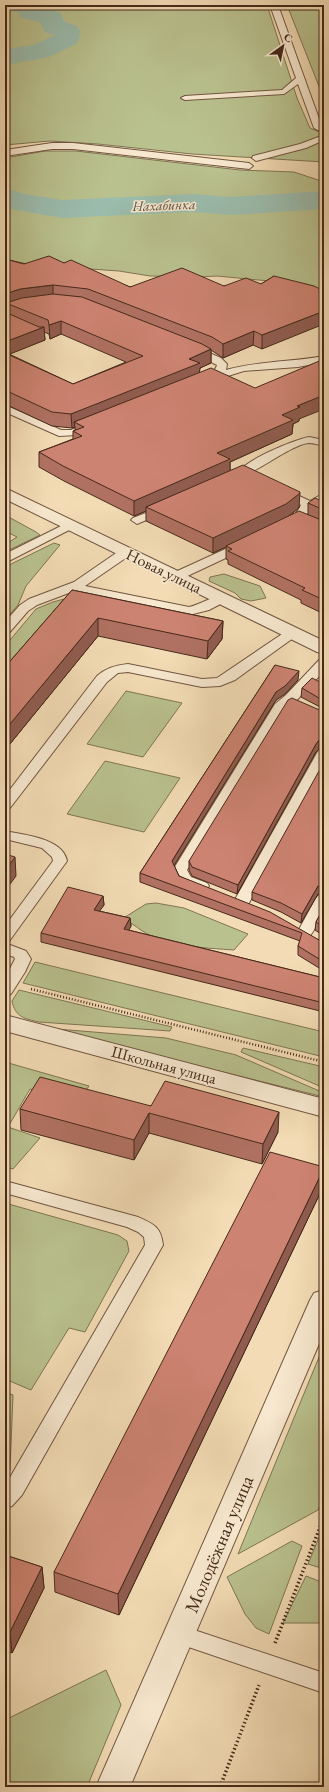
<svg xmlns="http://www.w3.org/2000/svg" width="329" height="1792" viewBox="0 0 329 1792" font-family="'EB Garamond',serif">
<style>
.green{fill:#b9c18e;stroke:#807554}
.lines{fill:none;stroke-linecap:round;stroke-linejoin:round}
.river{fill:#9bbcad;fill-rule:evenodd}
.service-casing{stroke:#715641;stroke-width:2}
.minor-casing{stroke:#715641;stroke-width:2}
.tertiary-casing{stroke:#715641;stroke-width:2}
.path-far1{stroke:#46291a;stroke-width:2.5;stroke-dasharray:1 2;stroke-linecap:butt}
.path{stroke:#46291a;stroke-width:3.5;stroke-dasharray:1.5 2.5;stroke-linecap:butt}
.service{fill:#f7e8cf;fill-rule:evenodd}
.minor{fill:#f7e8cf;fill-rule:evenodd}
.tertiary{fill:#f7e8cf;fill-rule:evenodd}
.wall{fill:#b07162;stroke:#46291a;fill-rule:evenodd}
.shaded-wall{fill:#905c50;stroke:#46291a}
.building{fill:#cd8372;stroke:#46291a}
.labels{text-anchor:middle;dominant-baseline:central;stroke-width:3;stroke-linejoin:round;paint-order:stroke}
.far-water-label{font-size:14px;font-style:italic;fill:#5b4e3f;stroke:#f7e8cf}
.street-label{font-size:16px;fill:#46291a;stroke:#f7e8cf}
.near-street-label{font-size:19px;fill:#46291a;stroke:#f7e8cf}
</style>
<rect width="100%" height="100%" fill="#f3dcb5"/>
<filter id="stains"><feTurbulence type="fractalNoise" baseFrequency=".005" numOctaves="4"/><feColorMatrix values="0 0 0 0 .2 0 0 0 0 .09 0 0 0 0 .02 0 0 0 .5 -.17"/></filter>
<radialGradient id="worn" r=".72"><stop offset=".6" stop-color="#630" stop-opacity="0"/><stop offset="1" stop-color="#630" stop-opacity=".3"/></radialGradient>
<!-- green -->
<g class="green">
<path d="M5,5H267L297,98L310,128L324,134V162L192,154L98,144L50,141L5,145Z"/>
<path d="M287,5H324V99Z"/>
<path d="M45,151H76L240,170L294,172L324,182V295L269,281L217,276L198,277L150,276L119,271L32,265L5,259V158Z"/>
<path d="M5,515L36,532L40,535L5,552V540L9,542L17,537L5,531Z"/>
<path d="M54,543L60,545L26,586L18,605L5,620V567Z"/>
<path d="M224,574L260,586L266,598L251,601L241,599L235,593L209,581L210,577Z"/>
<path d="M64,599L5,684V646L36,609L53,602Z"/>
<path d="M126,691L182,703L143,757L87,744Z"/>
<path d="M105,761L180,778L144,832L67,814Z"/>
<path d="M156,903L184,908L248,934L234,950C206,948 178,947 152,936C141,932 134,923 122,919L146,904Z"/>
<path d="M35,962L324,1032V1057L23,983Z"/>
<path d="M19,990L172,1027L170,1031L39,1022C25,1019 15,1017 12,1001Z"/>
<path d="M45,1028L166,1038L236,1055L324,1093V1097Z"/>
<path d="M243,1048L324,1067V1088L241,1052Z"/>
<path d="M5,1062L89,1086L78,1102L30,1089L8,1127L40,1138L13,1169L5,1167Z"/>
<path d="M5,1203L118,1235L127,1241L129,1251L85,1332L69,1328L31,1390L5,1379Z"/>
<path d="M324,1345V1494L318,1510L238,1554Z"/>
<path d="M5,1392L13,1395L10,1470L5,1472Z"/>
<path d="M324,1525V1569L308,1564Z"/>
<path d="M292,1541L302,1546L269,1634L256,1628L245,1614L227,1577Z"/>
<path d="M306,1576L324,1583V1623H283Z"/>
<path d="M106,1670L121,1705L87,1787H5V1720Z"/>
</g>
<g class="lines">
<!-- river -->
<g class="river">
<path d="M5,5H49L51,8L50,10L60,12L65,22L77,26L80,31L79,39L76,44L49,57L5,65V49L34,45L55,35L45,32L40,22L21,18L18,12L5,10Z"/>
<path d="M5,188L24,194L62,200L192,194L231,197L324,191V209L231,215L192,212L62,218L5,208Z"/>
</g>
<!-- service casing -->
<g class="service-casing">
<g id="service">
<path d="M270,5H278L322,127L324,128V133L314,128L298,84L284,94L185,100L181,98L185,96L282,90L296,78Z"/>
<path d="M324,135V140L306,148L256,161L252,158L253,156L300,144Z"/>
<path d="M52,143H73L249,163L253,166L249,169L73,149H52L5,156V150Z"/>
<path d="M193,346L221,358L227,364L226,370C258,361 291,362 324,356V362L298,367L244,371L202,384L198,383L197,381C203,374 214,376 217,365L189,351L188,349L189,347Z"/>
<path d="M5,405L61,430H71L91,422L96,425L95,427L77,435L59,436L5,412Z"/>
<path d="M309,437L324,440V446C319,445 314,443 309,443C289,445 251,478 239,475L237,473C248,459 291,441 309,437Z"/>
<path d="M282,488L310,501L324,493V502C317,507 309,517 299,514L297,512L301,505L278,493L276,491L278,489Z"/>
<path d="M164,506L168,507L170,509L168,511L137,524L131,520L133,518Z"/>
<path d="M71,521L75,523L77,525L75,527L5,563V554Z"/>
<path d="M243,541L247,542L249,545L247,548L181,579H173L171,576L173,573Z"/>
<path d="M126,548L130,549L132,552L130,555L85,586L189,607C200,605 218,593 226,595L228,598L226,601L209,610L189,615L74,591L37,605L28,611L9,633L5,634V622L20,605L29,599L74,582L122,549Z"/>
<path d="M292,629L296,630L298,633L296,636L235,680L220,686L202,687L128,672L118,673L107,682L10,808L5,809V796L97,676C106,668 116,665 128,664L202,679L217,678L288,630Z"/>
<path d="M324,659V671L296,701L287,707L187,870L191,877L207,883L209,886L207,889L202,891L180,883L173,870L275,704L286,695L319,660Z"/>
<path d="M324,749V766L249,903L246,906L241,908L236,906L233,903L317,753L319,750Z"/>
<path d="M5,831C24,835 63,838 67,861L10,940L5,942V926L53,861L52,857L42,848L5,839Z"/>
<path d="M324,893C324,913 321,920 310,936L305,938L300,936L297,933L316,898L319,895Z"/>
<path d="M5,943L26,951L31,959L25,972L11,994L5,995V978L15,959L14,957L5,954Z"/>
<path d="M5,1181L138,1217C154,1224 161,1227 163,1245L22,1495L12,1506L5,1508V1486L145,1245L144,1237L138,1232L127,1227L5,1193Z"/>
<path d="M179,1625L324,1673V1693L171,1641L168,1634L171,1627Z"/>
</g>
</g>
<!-- minor casing -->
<g class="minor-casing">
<g id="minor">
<path d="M5,1015L324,1099V1117L5,1031Z"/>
<path d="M324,1290V1332L130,1787H96L310,1300L314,1293Z"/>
</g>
</g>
<!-- tertiary casing -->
<g class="tertiary-casing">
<path id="tertiary" d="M5,488L324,641V654L317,652L5,499Z"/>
</g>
<!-- path-far1 -->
<path class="path-far1" d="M31,989L324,1062"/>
<!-- path -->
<g class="path">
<path d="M275,1643L324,1517"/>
<path d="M220,1787L259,1685"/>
</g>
<!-- service -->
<use href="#service" class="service"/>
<!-- minor -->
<use href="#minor" class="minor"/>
<!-- tertiary -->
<use href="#tertiary" class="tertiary"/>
</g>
<!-- wall -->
<g class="wall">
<path d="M5,259L24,264L64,263L130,287L224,286L261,284L274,276L262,349L253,345L223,358L211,350V363L200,368L199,373L299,419V421L293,424L292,434L230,462V470L299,506V508L290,515H308V503L324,502V614L301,603V600L228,564V560L226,559V547L213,553L146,521V511L134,516L64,481L39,467V452L73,439V431H75V427L72,428L52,426L5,404V312H6V307L5,308ZM44,332L49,334L50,339L61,334L126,362L73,384L9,354L45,340Z"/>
<path d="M72,590L223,621L222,639L207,659L98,636L5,750V667Z"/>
<path d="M275,665L298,680L285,694L276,700L174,865L179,876L319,940L324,941V971L298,955V946L300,941L140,882V873Z"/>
<path d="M324,684V709L301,697L302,688Z"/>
<path d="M324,712V748L319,749L316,752L237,894L192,876L189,870V861Z"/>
<path d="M252,892L318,894L301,923L281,912L252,900Z"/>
<path d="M103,896L104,905L99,911L130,918L131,926L128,930L324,978V1012L41,942V933Z"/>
<path d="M324,907V936L315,930L316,922Z"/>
<path d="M151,1106L278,1132L262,1164L149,1133L134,1160L21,1130L20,1109Z"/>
<path d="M324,1167L323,1187L119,1615L55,1592L54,1572Z"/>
<path d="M5,1555L42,1567L44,1588L12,1653L5,1650Z"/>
</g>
<!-- shaded-wall -->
<g class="shaded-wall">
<path d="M53,285V299L6,303V307L5,308V294L20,289Z"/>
<path d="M324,311V324L262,349V335Z"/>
<path d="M61,321V334L50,339L49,325Z"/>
<path d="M44,327L45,340L5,356V342Z"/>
<path d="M254,331L253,345L223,358V344Z"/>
<path d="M211,349V363L200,368L199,377L74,422L75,427L72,428L71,414L189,359Z"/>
<path d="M324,395V409L299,419V421L293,424L292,434L230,462V473L146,507V511L134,516V501L217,453L297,406Z"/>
<path d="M300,492L299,508L285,519L213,553V538Z"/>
<path d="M98,618V636L5,750V730Z"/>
<path d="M223,621L222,639L207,659L208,641Z"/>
<path d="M299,671L298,680L285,694L276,700L172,869V861L276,692Z"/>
<path d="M319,740V749L316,752L237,894L238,885L316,744Z"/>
<path d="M15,857L16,876L5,891V871Z"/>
<path d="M324,884V892L318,894L301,923L302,914L318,886Z"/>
<path d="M103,896L104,905L94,919V910Z"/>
<path d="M130,918L131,926L125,938L124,929Z"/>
<path d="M279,1112L278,1132L262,1164L263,1144Z"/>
<path d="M149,1113V1133L134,1160V1140Z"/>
<path d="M324,1168L323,1187L119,1615L118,1594Z"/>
<path d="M42,1567L44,1588L12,1653L10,1632Z"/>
</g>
<!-- building -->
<g class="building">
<path d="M49,256L64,263L71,260L130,287L182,268L224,286L246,278L261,284L274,276L314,286L324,291V311L262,335L254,331L223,344L212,337L88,289L53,285L20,289L5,294V259L24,264Z"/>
<path d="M53,294L82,297L202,344L211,349L189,359L200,363L71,414L52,412L5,390V353L73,384L143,356L61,321L49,325L48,320L6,303L22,298Z"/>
<path d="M5,312L39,327H44L5,342Z"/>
<path d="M324,359V395L297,406L300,407L282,415L293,420L217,453L230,459L134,501L63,466L39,452L82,436L73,431L84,427L74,422L211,368L255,388Z"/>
<path d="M243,465L300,492L299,494L286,504L213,538L146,507Z"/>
<path d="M315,498L324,502V510L308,503Z"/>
<path d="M299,511L324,521V600L302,590L305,588L228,551L232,549L226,546Z"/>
<path d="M72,590L223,621L208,641L98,618L5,730V667Z"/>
<path d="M275,665L299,671L285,686L276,692L172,861L179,876L270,912L319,940L324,941V962L298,946L302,933L140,873Z"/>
<path d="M312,678L324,684V701L302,688Z"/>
<path d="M292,698L324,712V740H319L316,744L238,885L192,867L189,861L288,700Z"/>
<path d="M324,762V884L318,886L302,914L281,903L252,892Z"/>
<path d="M5,854L15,857L5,871Z"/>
<path d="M68,887L103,896L94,910L130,918L124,929L324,978V1003L41,933Z"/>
<path d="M324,907V927L316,922Z"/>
<path d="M40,1077L151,1106L165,1081L279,1112L263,1144L149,1113L134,1140L20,1109Z"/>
<path d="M270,1152L324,1167V1168L118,1594L54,1572Z"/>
<path d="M5,1555L42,1567L10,1632L5,1631Z"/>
</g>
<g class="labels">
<!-- far-water labels -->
<g class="far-water-label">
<text transform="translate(164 205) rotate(-2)">Нахабинка</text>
</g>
<!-- street labels -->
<g class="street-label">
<text transform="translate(164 571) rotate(26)">Новая улица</text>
<text transform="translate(164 1065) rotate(15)">Школьная улица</text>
</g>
<!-- near-street labels -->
<g class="near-street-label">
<text transform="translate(219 1544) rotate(-67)">Молодёжная улица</text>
</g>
</g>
<!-- margin -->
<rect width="329" height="1792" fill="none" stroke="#f3dcb5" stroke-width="20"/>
<rect x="6" y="6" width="317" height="1780" fill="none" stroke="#46291a" stroke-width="2"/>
<rect x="10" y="10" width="309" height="1772" fill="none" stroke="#46291a"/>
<!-- north arrow -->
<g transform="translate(283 46) rotate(33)" stroke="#f7e8cf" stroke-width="3" paint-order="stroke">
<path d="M0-3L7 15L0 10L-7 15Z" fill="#46291a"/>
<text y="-6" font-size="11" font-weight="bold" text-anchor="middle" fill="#46291a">С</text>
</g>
<rect width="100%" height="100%" filter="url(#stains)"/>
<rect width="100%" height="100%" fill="url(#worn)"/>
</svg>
